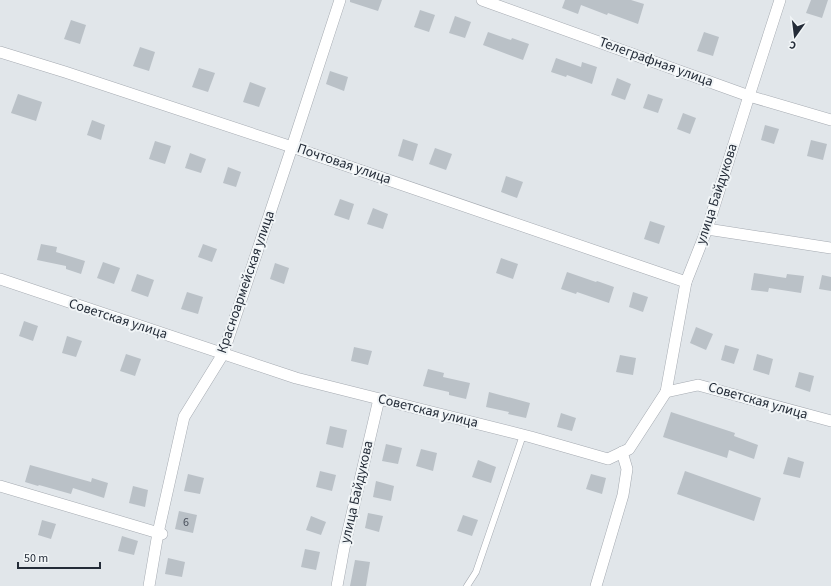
<svg xmlns="http://www.w3.org/2000/svg" width="831" height="586" viewBox="0 0 831 586" font-family="'Source Sans 3',sans-serif">
<style>
.building{fill:#bac1c7}
.lines{fill:none;stroke-linecap:round;stroke-linejoin:round}
.service-casing{stroke:#a5aab1;stroke-width:7}
.minor-casing{stroke:#a5aab1;stroke-width:12}
.tertiary-casing{stroke:#a5aab1;stroke-width:12}
.service{stroke:#fff;stroke-width:6}
.minor{stroke:#fff;stroke-width:11}
.tertiary{stroke:#fff;stroke-width:11}
.labels{text-anchor:middle;dominant-baseline:central;stroke-width:4;stroke-linejoin:round;paint-order:stroke}
.number-label{font-size:12px;fill:#4a515c}
.street-label{font-size:14px;fill:#242c38;stroke:#f1f5f7}
</style>
<rect width="100%" height="100%" fill="#e1e6ea"/>
<!-- building -->
<g class="building">
<path d="M350,0H382L378,11L350,2Z"/>
<path d="M565,0H631L644,4L638,24L608,13L607,15L581,5L578,14L562,8Z"/>
<path d="M811,0H828L822,18L806,13Z"/>
<path d="M420,10L435,15L429,32L414,27Z"/>
<path d="M455,16L471,22L465,38L449,33Z"/>
<path d="M71,20L86,25L80,44L64,39Z"/>
<path d="M488,32L511,40L512,38L529,44L523,60L483,45Z"/>
<path d="M704,32L719,37L713,56L697,51Z"/>
<path d="M140,47L155,52L149,71L133,66Z"/>
<path d="M556,58L581,67L582,62L597,67L592,84L567,75L566,77L551,72Z"/>
<path d="M199,68L215,73L208,92L192,87Z"/>
<path d="M330,71L348,77L344,91L326,84Z"/>
<path d="M617,78L631,84L625,100L611,95Z"/>
<path d="M250,82L266,88L259,107L243,102Z"/>
<path d="M18,94L42,102L36,121L11,113Z"/>
<path d="M648,94L663,99L658,113L643,108Z"/>
<path d="M683,113L696,118L690,134L677,129Z"/>
<path d="M92,120L105,125L101,140L87,135Z"/>
<path d="M765,125L779,129L774,144L761,140Z"/>
<path d="M403,139L418,144L413,161L398,156Z"/>
<path d="M811,140L827,144L823,160L807,156Z"/>
<path d="M155,141L171,146L165,164L149,159Z"/>
<path d="M435,148L452,154L446,170L429,164Z"/>
<path d="M190,153L206,159L201,173L185,168Z"/>
<path d="M228,167L241,172L236,187L223,183Z"/>
<path d="M506,176L523,182L517,198L501,192Z"/>
<path d="M340,199L354,204L349,220L334,215Z"/>
<path d="M373,208L388,214L383,229L367,224Z"/>
<path d="M650,221L665,226L659,244L644,239Z"/>
<path d="M41,244L57,247L56,252L85,261L81,274L66,269V266L37,260Z"/>
<path d="M203,244L217,249L212,262L198,257Z"/>
<path d="M501,258L518,264L513,279L496,273Z"/>
<path d="M103,262L120,268L114,284L97,278Z"/>
<path d="M275,263L289,268L284,284L270,279Z"/>
<path d="M567,272L596,282L597,281L614,287L609,303L577,292L576,294L561,289Z"/>
<path d="M754,273L786,278L787,274L804,276L801,293L769,288L768,292L751,290Z"/>
<path d="M137,274L154,280L148,297L131,291Z"/>
<path d="M822,275L831,277V291L819,289Z"/>
<path d="M187,292L203,297L198,314L181,309Z"/>
<path d="M633,292L648,297L643,312L629,307Z"/>
<path d="M24,321L38,326L33,341L19,336Z"/>
<path d="M696,327L713,334L706,350L690,343Z"/>
<path d="M67,336L82,341L76,357L62,353Z"/>
<path d="M725,345L739,349L734,364L721,360Z"/>
<path d="M354,347L372,351L368,365L351,361Z"/>
<path d="M126,354L141,359L135,376L120,371Z"/>
<path d="M757,354L773,359L769,375L753,370Z"/>
<path d="M620,355L636,358L633,375L616,372Z"/>
<path d="M428,369L444,373L443,377L470,383L466,399L449,395V392L423,386Z"/>
<path d="M799,372L814,376L810,392L795,387Z"/>
<path d="M489,392L530,403L526,418L508,414L509,412L486,407Z"/>
<path d="M671,412L735,433L734,436L758,445L754,459L729,450L727,458L663,437Z"/>
<path d="M561,413L576,418L572,431L557,427Z"/>
<path d="M330,426L347,430L343,448L326,444Z"/>
<path d="M386,444L402,448L398,464L382,461Z"/>
<path d="M421,449L437,453L433,471L416,466Z"/>
<path d="M788,457L804,462L800,478L783,474Z"/>
<path d="M478,460L496,467L491,483L472,477Z"/>
<path d="M30,465L91,482L92,478L108,483L104,498L73,488L71,494L39,485L38,486L25,482Z"/>
<path d="M320,471L336,475L332,491L316,487Z"/>
<path d="M685,471L761,498L754,521L677,494Z"/>
<path d="M188,474L204,478L200,494L184,491Z"/>
<path d="M591,474L606,478L602,494L586,489Z"/>
<path d="M376,481L394,486L391,501L373,497Z"/>
<path d="M133,486L148,490L145,507L129,503Z"/>
<path d="M179,511L197,515L193,533L175,529Z"/>
<path d="M368,513L383,516L379,532L365,528Z"/>
<path d="M463,515L478,520L472,536L457,531Z"/>
<path d="M311,516L326,522L321,535L306,530Z"/>
<path d="M42,520L56,524L51,539L38,535Z"/>
<path d="M122,536L138,541L134,555L118,551Z"/>
<path d="M305,549L320,552L316,570L301,567Z"/>
<path d="M168,558L185,562L182,577L165,574Z"/>
<path d="M355,560L370,562L366,586H350Z"/>
</g>
<g class="lines">
<!-- service casing -->
<g class="service-casing">
<path id="service" d="M467,586L476,572L523,435"/>
</g>
<!-- minor casing -->
<g class="minor-casing">
<g id="minor">
<path d="M482,0L749,96L831,120"/>
<path d="M0,52L65,72L292,147L686,282"/>
<path d="M707,229L831,248"/>
<path d="M0,279L296,378L531,437L608,459L629,449L666,392L698,385L831,421"/>
<path d="M0,486L162,534"/>
<path d="M149,586L158,533L184,417L223,354L292,147L340,0"/>
<path d="M337,586L344,548L379,399"/>
<path d="M596,586L623,495L627,469L622,452"/>
</g>
</g>
<!-- tertiary casing -->
<g class="tertiary-casing">
<path id="tertiary" d="M666,392L686,282L707,229L749,96L780,0"/>
</g>
<!-- service -->
<use href="#service" class="service"/>
<!-- minor -->
<use href="#minor" class="minor"/>
<!-- tertiary -->
<use href="#tertiary" class="tertiary"/>
</g>
<g class="labels">
<!-- number labels -->
<g class="number-label">
<text x="186" y="522">6</text>
</g>
<!-- street labels -->
<g class="street-label">
<text transform="translate(656 62) rotate(20)">Телеграфная улица</text>
<text transform="translate(344 164) rotate(19)">Почтовая улица</text>
<text transform="translate(717 194) rotate(-72)">улица Байдукова</text>
<text transform="translate(246 282) rotate(-71)">Красноармейская улица</text>
<text transform="translate(118 319) rotate(18)">Советская улица</text>
<text transform="translate(758 401) rotate(16)">Советская улица</text>
<text transform="translate(428 411) rotate(14)">Советская улица</text>
<text transform="translate(357 492) rotate(-77)">улица Байдукова</text>
</g>
</g>
<!-- north arrow -->
<g transform="translate(795 36) rotate(194)" stroke="#f1f5f7" stroke-width="3" paint-order="stroke">
<path d="M0-3L7 15L0 10L-7 15Z" fill="#242c38"/>
<text y="-6" font-size="11" font-weight="bold" text-anchor="middle" fill="#242c38">С</text>
</g>
<!-- scale -->
<path d="M18 562v6h82v-6" fill="none" stroke="#242c38" stroke-width="2"/>
<text x="24" y="562" font-size="12" fill="#242c38" stroke="#f1f5f7" stroke-width="3" paint-order="stroke">50 m</text>
</svg>
